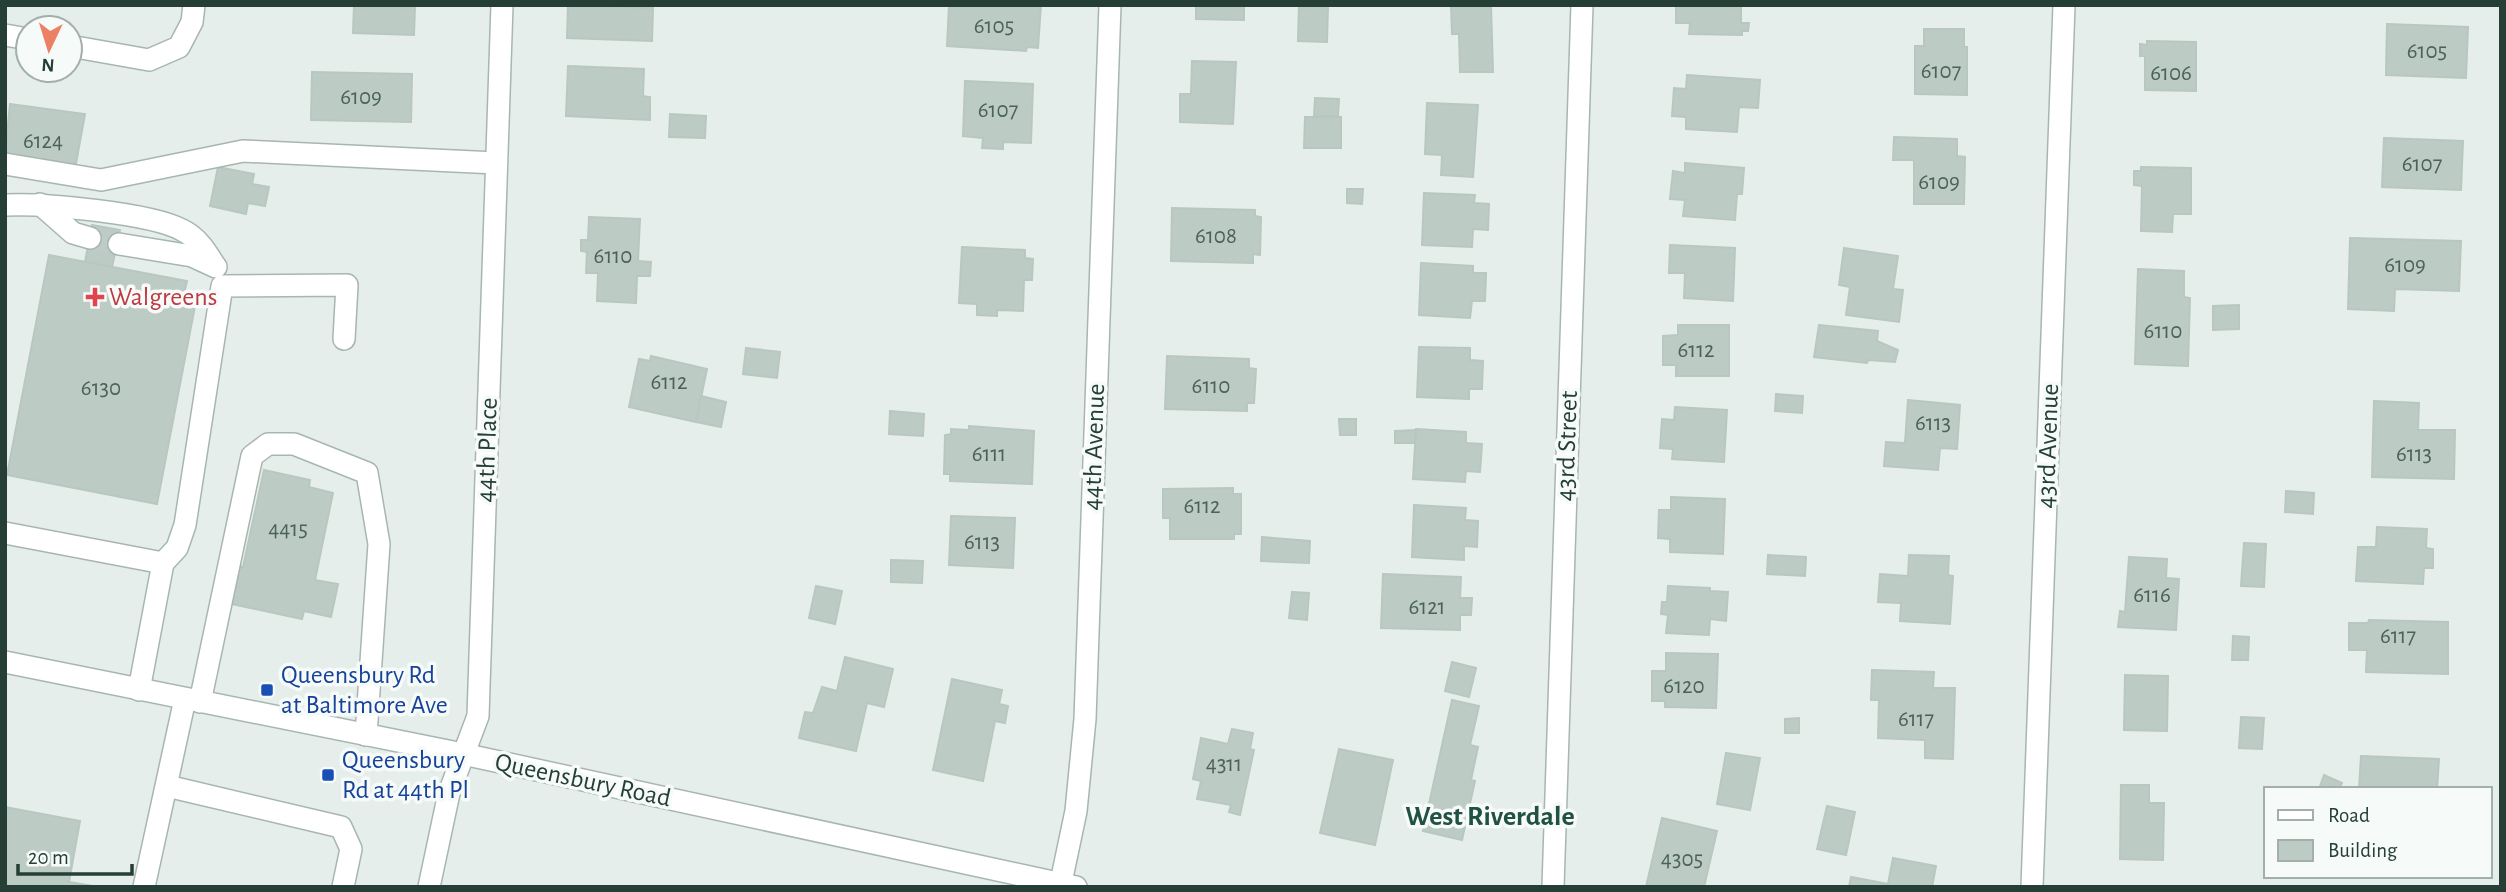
<svg xmlns="http://www.w3.org/2000/svg" width="2506" height="892" viewBox="0 0 2506 892" font-family="'Alegreya Sans',sans-serif">
<style>
.building{fill:#bdcbc5;stroke:#b8c7c0;stroke-width:2}
.lines{fill:none;stroke-linecap:round;stroke-linejoin:round}
.minor-tunnel{stroke:#bfcbc6;stroke-width:21;stroke-dasharray:21 10;stroke-linecap:butt}
.minor-casing{stroke:#a8b6b1;stroke-width:24}
.minor{stroke:#fff;stroke-width:21}
.health-dot{fill:#e0444e;stroke:#f6faf8;stroke-width:2.5}
.transit-dot{fill:#1a4fb4;stroke:#f6faf8;stroke-width:2.5}
.labels{text-anchor:middle;dominant-baseline:central;stroke-width:7;stroke-linejoin:round;paint-order:stroke}
.number-label{font-size:23px;fill:#4b625a}
.health-label{font-size:26px;fill:#be3a42;stroke:#f6faf8;text-anchor:start}
.street-label{font-size:26px;fill:#253f37;stroke:#f6faf8}
.transit-label{font-size:26px;fill:#164399;stroke:#f6faf8;text-anchor:start}
.neighbourhood-label{font-size:28px;font-weight:bold;fill:#215143;stroke:#f6faf8}
</style>
<rect width="100%" height="100%" fill="#e5eeea"/>
<!-- building -->
<g class="building">
<path d="M354,5H415L414,35L353,33Z"/>
<path d="M568,5L653,8L652,41L567,38Z"/>
<path d="M949,5H1041L1038,48L1027,47L1026,51L947,46Z"/>
<path d="M1196,5H1244V20L1196,19Z"/>
<path d="M1299,5L1328,6L1327,42L1298,41Z"/>
<path d="M1451,5H1491L1493,72H1460L1459,34H1452Z"/>
<path d="M1676,5H1741V23H1749L1748,31H1742V35L1689,34L1690,23H1676Z"/>
<path d="M2387,24L2468,27L2466,78L2386,75Z"/>
<path d="M1924,29H1964V47H1967V95L1915,94V46H1924Z"/>
<path d="M2147,41L2196,42V91L2145,90V56H2140V44L2147,45Z"/>
<path d="M1192,61L1236,62L1233,124L1180,122V94H1191Z"/>
<path d="M568,66L644,69L643,96L650,97V120L566,116Z"/>
<path d="M312,72L412,74L411,122L311,120Z"/>
<path d="M1687,75L1760,80L1758,108L1739,107L1737,132L1686,129V117L1672,116L1674,88L1686,89Z"/>
<path d="M965,81L1033,84L1031,143L1003,142V149L982,148L983,138L963,136Z"/>
<path d="M1315,98L1339,99L1338,116H1314Z"/>
<path d="M1427,103L1478,105L1473,177L1441,175L1442,155L1425,154Z"/>
<path d="M10,104L85,114L75,169L5,154Z"/>
<path d="M670,114L706,116L705,138L669,137Z"/>
<path d="M1305,117H1341V148H1304Z"/>
<path d="M1894,137L1957,139V156L1965,157L1964,204H1914V160H1893Z"/>
<path d="M2384,138L2463,141L2461,190L2382,187Z"/>
<path d="M1685,163L1744,168L1742,194H1737L1735,220L1683,216L1685,200L1670,199L1673,171L1685,173Z"/>
<path d="M218,167L254,174L252,184L269,187L265,206L248,203L246,214L210,206Z"/>
<path d="M2141,167L2191,168V214H2173L2172,232L2141,231L2142,186L2134,185V171H2141Z"/>
<path d="M1347,189H1363L1362,204L1347,203Z"/>
<path d="M1424,193L1475,195L1474,203L1489,204L1488,230L1473,229L1472,247L1422,245Z"/>
<path d="M1172,208L1255,210V216L1261,217L1260,255L1253,254V263L1171,261Z"/>
<path d="M589,217L640,219L638,261L651,262L650,276H637L636,303L597,301L598,273H586L587,252L581,251V240H588Z"/>
<path d="M92,225L120,230L112,267L85,262Z"/>
<path d="M2350,238L2461,241L2459,291L2395,289L2394,311L2348,309Z"/>
<path d="M1670,245L1735,248L1733,301L1684,298L1685,273H1669Z"/>
<path d="M962,247L1025,250V258L1033,259L1032,280H1024L1023,311L997,310V316L977,315V304L959,303Z"/>
<path d="M1844,248L1898,256L1893,289L1903,290L1899,322L1846,315L1850,287L1839,285Z"/>
<path d="M49,255L187,281L183,298L196,301L157,504L7,475Z"/>
<path d="M1421,263L1473,266V273H1486L1485,301H1472L1470,318L1419,315Z"/>
<path d="M2138,269L2184,271V297L2190,298L2188,366L2135,364Z"/>
<path d="M2239,305V329L2213,330V306Z"/>
<path d="M1678,325H1729V376H1676V365H1663V336L1678,335Z"/>
<path d="M1819,325L1878,331L1877,341L1898,350L1895,362L1868,360L1867,363L1814,357Z"/>
<path d="M1419,347L1470,348V360L1483,361L1482,389H1469V399L1417,397Z"/>
<path d="M746,348L780,352L777,378L743,374Z"/>
<path d="M651,356L707,369L696,422L629,407L639,359L650,361Z"/>
<path d="M1167,356L1249,359V368L1256,369L1254,403H1247V411L1165,409Z"/>
<path d="M1776,394L1803,396L1802,413L1775,411Z"/>
<path d="M701,396L726,402L721,427L696,422Z"/>
<path d="M1908,400L1960,405L1957,449L1940,448L1938,470L1884,466L1886,442L1905,443Z"/>
<path d="M2374,401L2419,403L2418,430H2455L2454,479L2372,477Z"/>
<path d="M1675,407L1727,410L1724,462L1672,459L1673,449L1660,448L1662,419L1674,420Z"/>
<path d="M890,411L924,414L923,436L889,434Z"/>
<path d="M1339,419H1356V435H1340Z"/>
<path d="M969,426L1034,431L1032,484L950,481V474H944L945,435L951,434V429L969,430Z"/>
<path d="M1416,429L1466,432V443L1482,444L1480,472L1466,471L1465,482L1413,479Z"/>
<path d="M1416,430L1415,443H1395V431Z"/>
<path d="M264,470L310,480L309,487L333,493L315,580L338,584L331,617L304,611L302,619L227,603L236,565L243,567Z"/>
<path d="M1233,488V494H1241V534H1234V539H1170V518H1163V489Z"/>
<path d="M2286,491L2314,493L2313,514L2285,512Z"/>
<path d="M1671,497L1725,499L1723,554L1670,552V539L1658,538L1659,510H1671Z"/>
<path d="M1414,505L1466,508L1465,520L1478,521L1477,547L1464,546V560L1412,557Z"/>
<path d="M951,516L1015,518L1013,568L949,565Z"/>
<path d="M2377,527L2427,529L2426,548L2433,549V568H2424L2423,584L2356,581L2358,547H2376Z"/>
<path d="M1262,537L1310,541L1309,563L1261,561Z"/>
<path d="M2244,543L2266,544L2264,587L2241,586Z"/>
<path d="M1768,555L1806,557L1805,576L1767,574Z"/>
<path d="M1909,555L1949,556L1948,575L1953,576L1950,624L1900,621L1901,603L1878,602L1880,574L1908,576Z"/>
<path d="M2129,557L2167,559L2166,578L2179,579L2176,630L2118,627L2120,611L2125,612Z"/>
<path d="M891,560L923,561L922,583L891,582Z"/>
<path d="M1383,574L1461,577L1460,598H1472L1471,615H1460V630L1381,628Z"/>
<path d="M816,586L842,591L835,624L809,618Z"/>
<path d="M1668,586L1710,588V591L1728,592L1726,621L1710,619L1709,635L1666,633L1668,615L1661,614L1662,602H1667Z"/>
<path d="M1292,592L1309,593L1307,620L1289,618Z"/>
<path d="M2369,620L2448,622V674L2366,672L2367,650H2349V623H2368Z"/>
<path d="M2233,636L2249,637L2248,660H2232Z"/>
<path d="M1666,653L1718,654L1716,708L1665,707V701H1652V671H1666Z"/>
<path d="M845,657L893,669L884,707L867,703L856,751L799,738L805,712L813,713L822,687L837,691Z"/>
<path d="M1452,662L1476,668L1469,697L1445,691Z"/>
<path d="M1872,670L1934,672L1933,688H1955L1953,759L1925,758V740L1878,738L1879,700H1871Z"/>
<path d="M2125,675L2168,676L2167,731L2124,730Z"/>
<path d="M952,679L1002,690L999,704L1008,706L1005,723L995,721L983,781L933,770Z"/>
<path d="M1452,700L1479,706L1470,745L1478,747L1471,780L1475,781L1462,840L1423,831Z"/>
<path d="M2241,717L2264,718L2262,749L2239,748Z"/>
<path d="M1799,718V733H1785V719Z"/>
<path d="M1232,729L1253,733L1250,749L1254,750L1240,815L1229,812L1231,805L1197,799L1201,781L1193,779L1201,738L1228,744Z"/>
<path d="M1339,749L1393,760L1375,845L1320,833Z"/>
<path d="M1726,753L1760,758L1750,810L1717,804Z"/>
<path d="M2361,756L2439,759L2437,789H2359Z"/>
<path d="M2324,775L2342,783L2339,789H2319Z"/>
<path d="M2121,785H2149V803H2164L2163,860L2120,859Z"/>
<path d="M1827,806L1855,812L1846,855L1817,849Z"/>
<path d="M5,807L80,821L69,882L99,887H5Z"/>
<path d="M1662,818L1717,831L1704,887H1646Z"/>
<path d="M1893,858L1936,866L1932,887H1849L1851,877L1888,884Z"/>
</g>
<g class="lines">
<!-- minor-tunnel -->
<path class="minor-tunnel" d="M90,238L119,244"/>
<!-- minor casing -->
<g class="minor-casing">
<g id="minor">
<path d="M5,35L28,39"/>
<path d="M70,46L149,60L179,47L192,22L194,5"/>
<path d="M5,164L101,180L243,151L496,163"/>
<path d="M40,204L73,233L90,238"/>
<path d="M5,205C42,203 151,213 182,230C198,238 206,251 215,266"/>
<path d="M119,244L192,256L216,267"/>
<path d="M5,533L163,563L139,690"/>
<path d="M163,563L177,548L185,525L222,286L347,285L344,339"/>
<path d="M5,662L463,754L1076,887"/>
<path d="M200,702L252,456L268,444H294L367,473L379,544L366,735"/>
<path d="M167,786L341,827L351,849L343,887"/>
<path d="M144,887L185,699"/>
<path d="M429,887L449,793L478,716L502,5"/>
<path d="M1060,887L1076,811L1085,719L1110,5"/>
<path d="M1553,887L1582,5"/>
<path d="M2032,887L2064,5"/>
</g>
</g>
<!-- minor -->
<use href="#minor" class="minor"/>
</g>
<!-- markers -->
<path class="health-dot" d="M91.5 286.5h7v7h7v7h-7v7h-7v-7h-7v-7h7z"/>
<g class="transit-dot">
<rect x="260" y="683" width="14" height="14" rx="3.5"/>
<rect x="321" y="768" width="14" height="14" rx="3.5"/>
</g>
<g class="labels">
<!-- number labels -->
<g class="number-label">
<text x="994" y="26">6105</text>
<text x="2427" y="51">6105</text>
<text x="1941" y="71">6107</text>
<text x="2171" y="73">6106</text>
<text x="361" y="97">6109</text>
<text x="998" y="110">6107</text>
<text x="43" y="141">6124</text>
<text x="2422" y="164">6107</text>
<text x="1939" y="182">6109</text>
<text x="1216" y="236">6108</text>
<text x="613" y="256">6110</text>
<text x="2405" y="265">6109</text>
<text x="2163" y="331">6110</text>
<text x="1696" y="350">6112</text>
<text x="669" y="382">6112</text>
<text x="1211" y="386">6110</text>
<text x="101" y="388">6130</text>
<text x="1933" y="423">6113</text>
<text x="989" y="454">6111</text>
<text x="2414" y="454">6113</text>
<text x="1202" y="506">6112</text>
<text x="288" y="529">4415</text>
<text x="982" y="542">6113</text>
<text x="2152" y="595">6116</text>
<text x="1427" y="607">6121</text>
<text x="2398" y="636">6117</text>
<text x="1684" y="686">6120</text>
<text x="1916" y="719">6117</text>
<text x="1224" y="764">4311</text>
<text x="1682" y="859">4305</text>
</g>
<!-- health labels -->
<g class="health-label">
<text x="109" y="297">Walgreens</text>
</g>
<!-- street labels -->
<g class="street-label">
<text transform="translate(1567 446) rotate(-88)">43rd Street</text>
<text transform="translate(2048 446) rotate(-88)">43rd Avenue</text>
<text transform="translate(1094 447) rotate(-88)">44th Avenue</text>
<text transform="translate(487 450) rotate(-88)">44th Place</text>
<text transform="translate(583 780) rotate(12)">Queensbury Road</text>
</g>
<!-- transit labels -->
<g class="transit-label">
<text x="281" y="675">Queensbury Rd<tspan x="281" dy="30">at Baltimore Ave</tspan></text>
<text x="342" y="760">Queensbury<tspan x="342" dy="30">Rd at 44th Pl</tspan></text>
</g>
<!-- neighbourhood labels -->
<g class="neighbourhood-label">
<text x="1490" y="817">West Riverdale</text>
</g>
</g>
<!-- border -->
<rect width="2506" height="892" fill="none" stroke="#253f37" stroke-width="14"/>
<!-- legend -->
<rect x="2264" y="787" width="228" height="91" fill="#f6faf8" stroke="#a2afab" stroke-width="2"/>
<rect x="2278" y="810" width="35" height="10" fill="#ffffff" stroke="#a2afab" stroke-width="2"/>
<text x="2328" y="822" font-size="21" fill="#253f37">Road</text>
<rect x="2278" y="840" width="35" height="21" fill="#bdcbc5" stroke="#a2afab" stroke-width="2"/>
<text x="2328" y="857" font-size="21" fill="#253f37">Building</text>
<!-- north arrow -->
<g transform="translate(49 49) rotate(184)"><circle r="33" fill="#f6faf8" stroke="#a2afab" stroke-width="2"/>
<path d="M0-5L12 26L0 18L-12 26Z" fill="#ec8065"/>
<text y="-10" font-size="19" font-weight="bold" text-anchor="middle" fill="#253f37">N</text>
</g>
<!-- scale -->
<path d="M18 864v10h114v-10" fill="none" stroke="#253f37" stroke-width="3.5"/>
<text x="28" y="864" font-size="21" fill="#253f37" stroke="#f6faf8" stroke-width="5" paint-order="stroke">20 m</text>
</svg>
